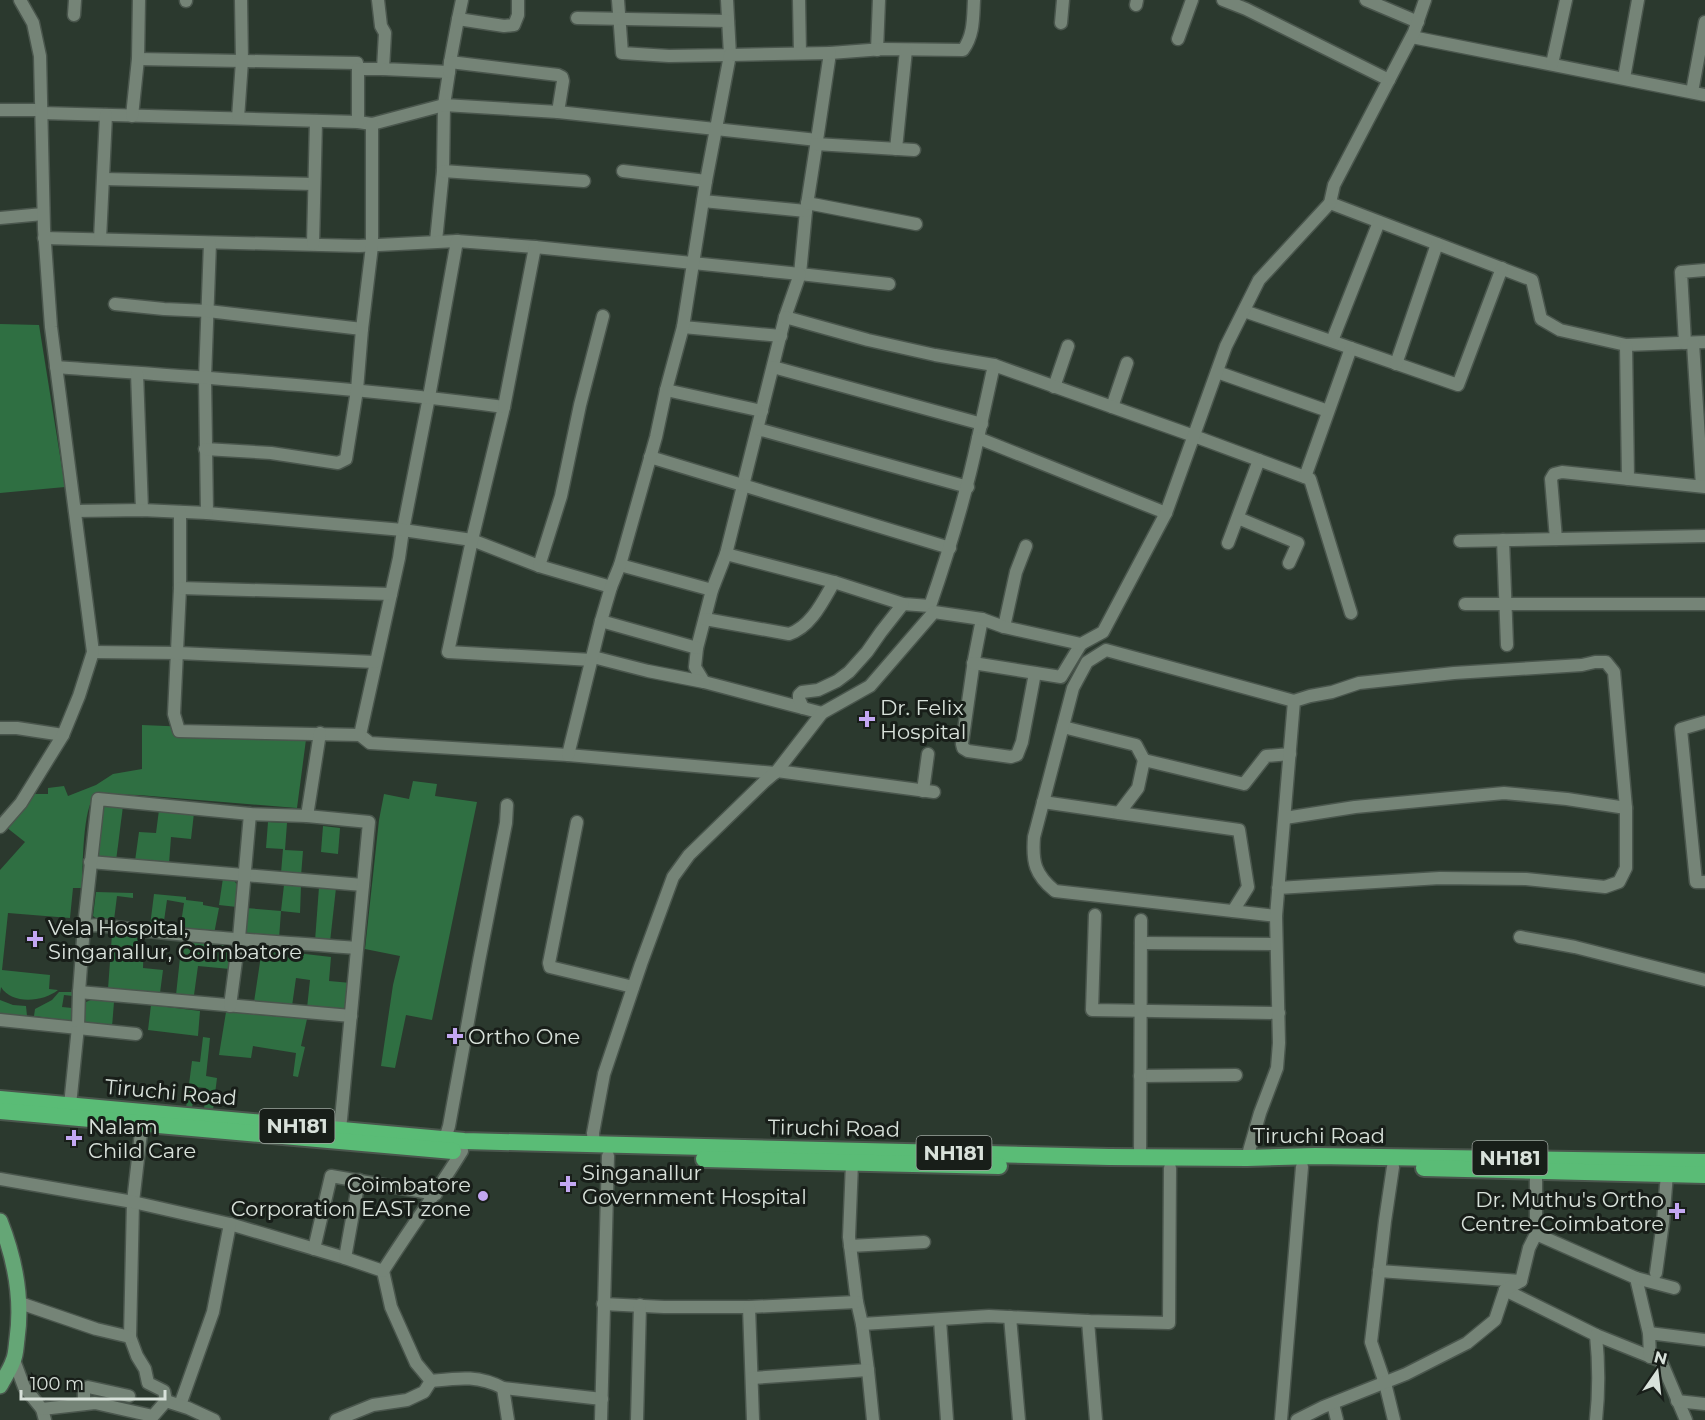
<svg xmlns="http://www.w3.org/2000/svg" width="1705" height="1420" viewBox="0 0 1705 1420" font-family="Montserrat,sans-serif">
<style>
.green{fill:#2f6f42}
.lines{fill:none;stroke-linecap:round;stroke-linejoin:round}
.minor-casing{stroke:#4a564d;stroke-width:15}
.major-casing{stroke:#4a564d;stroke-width:18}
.highway-casing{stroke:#4a564d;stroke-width:20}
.minor{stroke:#758477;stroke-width:12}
.major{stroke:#65a676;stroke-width:15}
.highway{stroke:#5abc76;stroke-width:16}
.poi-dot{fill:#c3a7f2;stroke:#181e19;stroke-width:2}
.labels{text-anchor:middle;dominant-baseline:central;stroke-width:6;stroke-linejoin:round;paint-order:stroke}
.shield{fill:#181e19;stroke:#9ea6a0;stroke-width:1.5}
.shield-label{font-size:20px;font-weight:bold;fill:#d8e1da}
.poi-label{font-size:21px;fill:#d8e1da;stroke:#181e19;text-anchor:start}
.street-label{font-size:21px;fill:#d8e1da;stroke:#181e19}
</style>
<rect width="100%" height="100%" fill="#2b392e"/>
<!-- green -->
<g class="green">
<path d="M0,324L39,325L65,487L0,493Z"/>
<path d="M142,725L307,732L297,808L139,795L96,794C82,807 83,868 82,888H73L70,918L8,913L2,970L50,975L49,989L58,990C43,1002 12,1005 1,987L0,994V870L25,842L6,827L33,794H48V788L64,786L68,796L96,785L113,774L142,769Z"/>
<path d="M413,781L437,784L435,796L477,802L432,1020L406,1015L395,1068L381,1066L393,985L400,956L365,949L379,820L384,794L409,799Z"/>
<path d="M102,806H123L116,861L98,860Z"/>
<path d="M159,810L194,813L191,839L171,837L169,864L135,861L139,832L156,833Z"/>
<path d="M268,822L287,823L285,850L303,851L301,876L281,873L283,849L266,848Z"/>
<path d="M323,826L340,828L338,854L321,852Z"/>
<path d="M223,878L233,879L238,886L237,907L219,905Z"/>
<path d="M284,885L301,886L300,913L281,911L279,939L246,935L243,931L246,908L281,911Z"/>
<path d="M319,887L336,888L330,942L315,941Z"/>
<path d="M96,892L133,893V898L117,896L114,920L96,918L93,916Z"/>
<path d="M154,894L186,897V900L203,902V905L219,908L214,934L180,930L184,903L167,900L163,928L150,926Z"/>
<path d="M112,934L144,938L143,968L163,970L160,993L108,989Z"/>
<path d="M182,939L229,945L232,947L230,969L198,966L194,995H176Z"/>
<path d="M262,949L331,957L329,981L351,983L348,1012L307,1008L310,980L296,978L292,1006L254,1002Z"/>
<path d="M59,992H73V996L64,995L62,1007L72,1008L71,1021L34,1016L35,1009L52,1000Z"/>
<path d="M93,999L114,1002L112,1027L83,1023L86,1002Z"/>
<path d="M0,1000L13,1005L26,1006L27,1016L0,1014Z"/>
<path d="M151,1005L200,1011L198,1036L148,1030Z"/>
<path d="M226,1012L307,1019L301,1046L305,1047L298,1077L293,1076L296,1053L253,1046L251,1058L219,1055Z"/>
<path d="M203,1037L210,1038L206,1076L217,1078L213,1110L204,1109L206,1088L195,1087L192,1108H186L192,1061L200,1062Z"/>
</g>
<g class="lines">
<!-- minor casing -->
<g class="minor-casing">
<g id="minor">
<path d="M378,0L381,26L385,33L383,69L449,72L444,105L443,171L436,241"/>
<path d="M462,0L458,19L504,26L514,25L518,15V0"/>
<path d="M618,0L622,53L669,56L730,55L727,0"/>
<path d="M799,0L800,53"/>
<path d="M1223,0L1246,9L1389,80"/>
<path d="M1366,0L1418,22"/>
<path d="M186,1V0"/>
<path d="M1136,5L1137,0"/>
<path d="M74,15L75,0"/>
<path d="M577,18L728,21"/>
<path d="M1061,23L1063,0"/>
<path d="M1412,37L1705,95"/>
<path d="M1178,39L1192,0"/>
<path d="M877,50L879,0"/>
<path d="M138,59L357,63L358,69H383"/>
<path d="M450,62L458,19"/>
<path d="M1552,64L1566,0"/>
<path d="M449,72L450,62L558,75L562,77L563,81L558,112"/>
<path d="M1624,78L1638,0"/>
<path d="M1692,92L1705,22"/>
<path d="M0,110H41"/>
<path d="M41,113L358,122L372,124L444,105L558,112L817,140L806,211L800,274L889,284"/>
<path d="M132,116L138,59L139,0"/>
<path d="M238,118L242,61L241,0"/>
<path d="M358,122V69"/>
<path d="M817,140L830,53L883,49L963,50C974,35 973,18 974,0"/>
<path d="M816,144L914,150"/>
<path d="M896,149L906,50"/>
<path d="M443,171L584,181"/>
<path d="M623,171L706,181"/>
<path d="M104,179L314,184"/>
<path d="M703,201L806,211"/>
<path d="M807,203L916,224"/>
<path d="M1330,203L1532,280L1541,319L1560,330L1626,345L1705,342"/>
<path d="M0,218L43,214"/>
<path d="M44,238L359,246L457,241L535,247L800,274L785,317L726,554L712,590L697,648L695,667L704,682L822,713"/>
<path d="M100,239L106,115"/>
<path d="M457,241L429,397L403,530L399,558L360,735L370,743L568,755L775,773"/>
<path d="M210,243L205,378L207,513L403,530L472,540L539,566L611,587"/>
<path d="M313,244L316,121"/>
<path d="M115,304L164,309L208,311L362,329"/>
<path d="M1244,311L1458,385L1502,268"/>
<path d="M785,317L868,340L935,355L994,365"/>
<path d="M683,327L781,336"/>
<path d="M1332,341L1379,222"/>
<path d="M1685,343L1681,272L1705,270"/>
<path d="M1693,343L1702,486"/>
<path d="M1626,345L1628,479"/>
<path d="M1396,364L1437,244"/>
<path d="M56,367C205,378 355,387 504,407L472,540L448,652L592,660"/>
<path d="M773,367L982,424"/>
<path d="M1217,372L1328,411"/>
<path d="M137,373L142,510"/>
<path d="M1054,387L1068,346"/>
<path d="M666,390L762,411"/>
<path d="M504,407L535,247"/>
<path d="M1112,407L1127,363"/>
<path d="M758,429L968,487"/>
<path d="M978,438L994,365L1194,436L1310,479L1351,613"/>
<path d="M205,449L271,453L338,463L346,459L357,390L362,329L372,246V124"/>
<path d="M650,457L950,548"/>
<path d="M1305,477L1351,348"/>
<path d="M75,511L142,510L207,513"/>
<path d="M180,512V588L174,714L179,731L360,735"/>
<path d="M1238,518L1298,543L1289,563"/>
<path d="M1556,539L1551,479L1554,474L1562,472L1705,487"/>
<path d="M1503,540L1507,645"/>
<path d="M1460,541L1705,536"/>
<path d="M1228,543L1259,460"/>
<path d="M726,554L834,582L903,604L930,606C949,551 966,496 978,438L1166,513"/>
<path d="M620,565L712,590"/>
<path d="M539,566L561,496L580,405L603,316"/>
<path d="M180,588L391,594"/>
<path d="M1465,604H1705"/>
<path d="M705,619L789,634C811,627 823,601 834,582"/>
<path d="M982,619L974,660L962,744L963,748L968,751L1011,757L1017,755L1022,742L1035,673"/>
<path d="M601,621L697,648"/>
<path d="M1004,627L1016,572L1026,546"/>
<path d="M93,652L178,653L375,662"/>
<path d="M593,657L648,671L704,682"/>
<path d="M973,663L1061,677L1081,644"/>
<path d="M803,708L799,699V695L802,692L818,690L837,681L849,672L867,652L881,632L903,604"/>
<path d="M1705,722L1681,729L1696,882H1705"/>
<path d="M1063,727L1136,745L1144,760"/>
<path d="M0,728H17L63,735"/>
<path d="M568,755L601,621L611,587L620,565L656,437L666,390L683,327L706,181L730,55L830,53"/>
<path d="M777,771L934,792"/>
<path d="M923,791L928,754"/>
<path d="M1043,802L1119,813"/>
<path d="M307,816L320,733"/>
<path d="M1285,818L1355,807L1504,793L1567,799L1626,808"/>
<path d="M577,822L549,963L550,967L633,987"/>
<path d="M0,827L21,803L63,735L79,696L93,652L51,327L44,229L40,56L33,23L20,0"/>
<path d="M90,862L363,885"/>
<path d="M1233,911L1248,887L1239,830L1119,813L1138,788L1144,760L1244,784L1266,756L1290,754"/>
<path d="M1095,915L1092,1010L1279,1013"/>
<path d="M1276,916L1055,891C1035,875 1032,862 1034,837L1073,688L1087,662L1106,650L1294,701"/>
<path d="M84,926L99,925C185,937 271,941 357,948"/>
<path d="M1520,937L1575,947L1705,980"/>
<path d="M1141,943L1276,944"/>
<path d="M79,992L351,1016"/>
<path d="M230,1006L239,938L250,814"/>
<path d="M0,1020L136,1034"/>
<path d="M1140,1076L1236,1075"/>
<path d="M70,1105L78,1027L79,992L84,926L98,799L250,814L307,816L369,822L340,1130"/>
<path d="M142,1124L133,1202L130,1337L137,1356L145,1369L148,1383L164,1391L166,1401"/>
<path d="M445,1139L449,1126L479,961L506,823L507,805"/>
<path d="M594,1145L593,1133L604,1074L641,964L673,877L689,855L764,782L777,771L822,713L870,686L934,612L982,619L1004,627L1081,644L1103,632L1166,513L1226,346L1259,280L1330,203L1334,185L1414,32L1425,0"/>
<path d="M1140,1157L1141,920"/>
<path d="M1247,1158L1260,1113L1277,1068L1279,1043L1276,916L1294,701L1310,696L1332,692L1359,683L1454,673L1582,665L1595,662H1606L1614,672L1626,808V868L1619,882L1605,887L1526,879L1440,878L1278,888"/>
<path d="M852,1163L849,1237L857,1302L862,1324L868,1370L873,1420"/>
<path d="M1393,1167L1385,1221L1371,1342L1385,1383L1394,1420"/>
<path d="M0,1179L133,1202L230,1224L345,1258L383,1271L391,1307L416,1363L431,1381C459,1378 478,1375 503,1388L602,1399"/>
<path d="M1536,1234L1636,1278L1649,1333"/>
<path d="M850,1246L924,1242"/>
<path d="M314,1249L331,1176L436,1194"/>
<path d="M345,1258L359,1180"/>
<path d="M383,1271C409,1230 437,1192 462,1151"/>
<path d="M1379,1271L1521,1281"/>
<path d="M1656,1273L1663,1222L1667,1174"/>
<path d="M1636,1278L1674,1288"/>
<path d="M1505,1290L1596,1335L1661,1361L1686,1420"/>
<path d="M20,1303L96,1329L130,1337"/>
<path d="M603,1304L664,1307H749L857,1302"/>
<path d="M749,1307L753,1420"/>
<path d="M1010,1317L1019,1420"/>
<path d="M940,1320L947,1420"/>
<path d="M1088,1321L1096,1420"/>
<path d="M862,1324L989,1316L1088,1321L1169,1323L1170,1168"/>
<path d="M1650,1357L1649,1333L1705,1340"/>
<path d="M14,1360L24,1387L42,1409L45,1420"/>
<path d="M752,1378L868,1370"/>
<path d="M503,1388L508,1420"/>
<path d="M1677,1401L1705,1404"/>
<path d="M84,1404V1391L88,1387L129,1396"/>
<path d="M1333,1404L1337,1420"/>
<path d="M180,1405L213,1312L230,1224"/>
<path d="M42,1409L95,1403L153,1416L166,1401L188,1408L214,1420"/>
<path d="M336,1420L373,1405L407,1400L424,1392L431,1381"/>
<path d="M601,1420L608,1156"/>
<path d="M637,1420L640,1305"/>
<path d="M1281,1420L1302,1167"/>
<path d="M1297,1420L1323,1407L1406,1374L1467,1343L1495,1320L1505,1290L1521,1281L1529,1248L1536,1234V1164"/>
<path d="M1596,1420C1599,1392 1599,1364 1596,1335"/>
</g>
</g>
<!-- major casing -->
<g class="major-casing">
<path id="major" d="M0,1221C15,1259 23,1297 17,1339C16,1346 16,1355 13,1361C10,1370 4,1378 0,1386"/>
</g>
<!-- highway casing -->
<g class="highway-casing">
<g id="highway">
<path d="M0,1099L464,1141L1109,1157L1247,1158L1315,1156L1705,1162"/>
<path d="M0,1111L453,1151"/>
<path d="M704,1159L999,1166"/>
<path d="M1424,1168L1705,1175"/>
</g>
</g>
<!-- minor -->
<use href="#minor" class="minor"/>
<!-- major -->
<use href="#major" class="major"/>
<!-- highway -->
<use href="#highway" class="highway"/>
</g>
<!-- markers -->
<g class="poi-dot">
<path d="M864 710h6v6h6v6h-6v6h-6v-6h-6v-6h6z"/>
<path d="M32 930h6v6h6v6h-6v6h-6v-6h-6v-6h6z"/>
<path d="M452 1027h6v6h6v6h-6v6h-6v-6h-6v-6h6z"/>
<path d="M71 1129h6v6h6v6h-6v6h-6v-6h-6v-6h6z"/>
<path d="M565 1175h6v6h6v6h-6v6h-6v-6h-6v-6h6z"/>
<circle cx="483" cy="1196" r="6"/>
<path d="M1674 1202h6v6h6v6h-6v6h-6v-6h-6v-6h6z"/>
</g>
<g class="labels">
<!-- shield labels -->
<g class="shield">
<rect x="259.5" y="1109" width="75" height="34" rx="4.5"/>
<rect x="916.5" y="1136" width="75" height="34" rx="4.5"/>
<rect x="1472.5" y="1141" width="75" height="34" rx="4.5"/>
</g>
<g class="shield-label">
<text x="297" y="1126">NH181</text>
<text x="954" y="1153">NH181</text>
<text x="1510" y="1158">NH181</text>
</g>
<!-- poi labels -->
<g class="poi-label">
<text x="880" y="707">Dr. Felix<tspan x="880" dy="24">Hospital</tspan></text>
<text x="48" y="927">Vela Hospital,<tspan x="48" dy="24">Singanallur, Coimbatore</tspan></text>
<text x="468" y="1036">Ortho One</text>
<text x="88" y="1126">Nalam<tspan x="88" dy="24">Child Care</tspan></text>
<text x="582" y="1172">Singanallur<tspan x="582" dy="24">Government Hospital</tspan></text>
<text x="471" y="1184" text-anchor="end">Coimbatore<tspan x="471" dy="24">Corporation EAST zone</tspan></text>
<text x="1664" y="1199" text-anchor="end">Dr. Muthu's Ortho<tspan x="1664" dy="24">Centre-Coimbatore</tspan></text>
</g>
<!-- street labels -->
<g class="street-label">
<text transform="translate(171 1092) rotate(5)">Tiruchi Road</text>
<text transform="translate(834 1128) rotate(1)">Tiruchi Road</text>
<text x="1319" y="1135">Tiruchi Road</text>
</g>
</g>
<!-- north arrow -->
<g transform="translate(1657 1372) rotate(14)" stroke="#181e19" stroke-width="4.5" paint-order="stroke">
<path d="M0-4.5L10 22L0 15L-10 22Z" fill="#d8e1da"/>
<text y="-9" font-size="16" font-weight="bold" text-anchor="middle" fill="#d8e1da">N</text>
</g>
<!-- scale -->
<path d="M21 1390v9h144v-9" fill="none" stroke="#d8e1da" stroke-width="3"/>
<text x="30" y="1390" font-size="18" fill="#d8e1da" stroke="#181e19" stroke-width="4.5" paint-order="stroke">100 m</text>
</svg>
